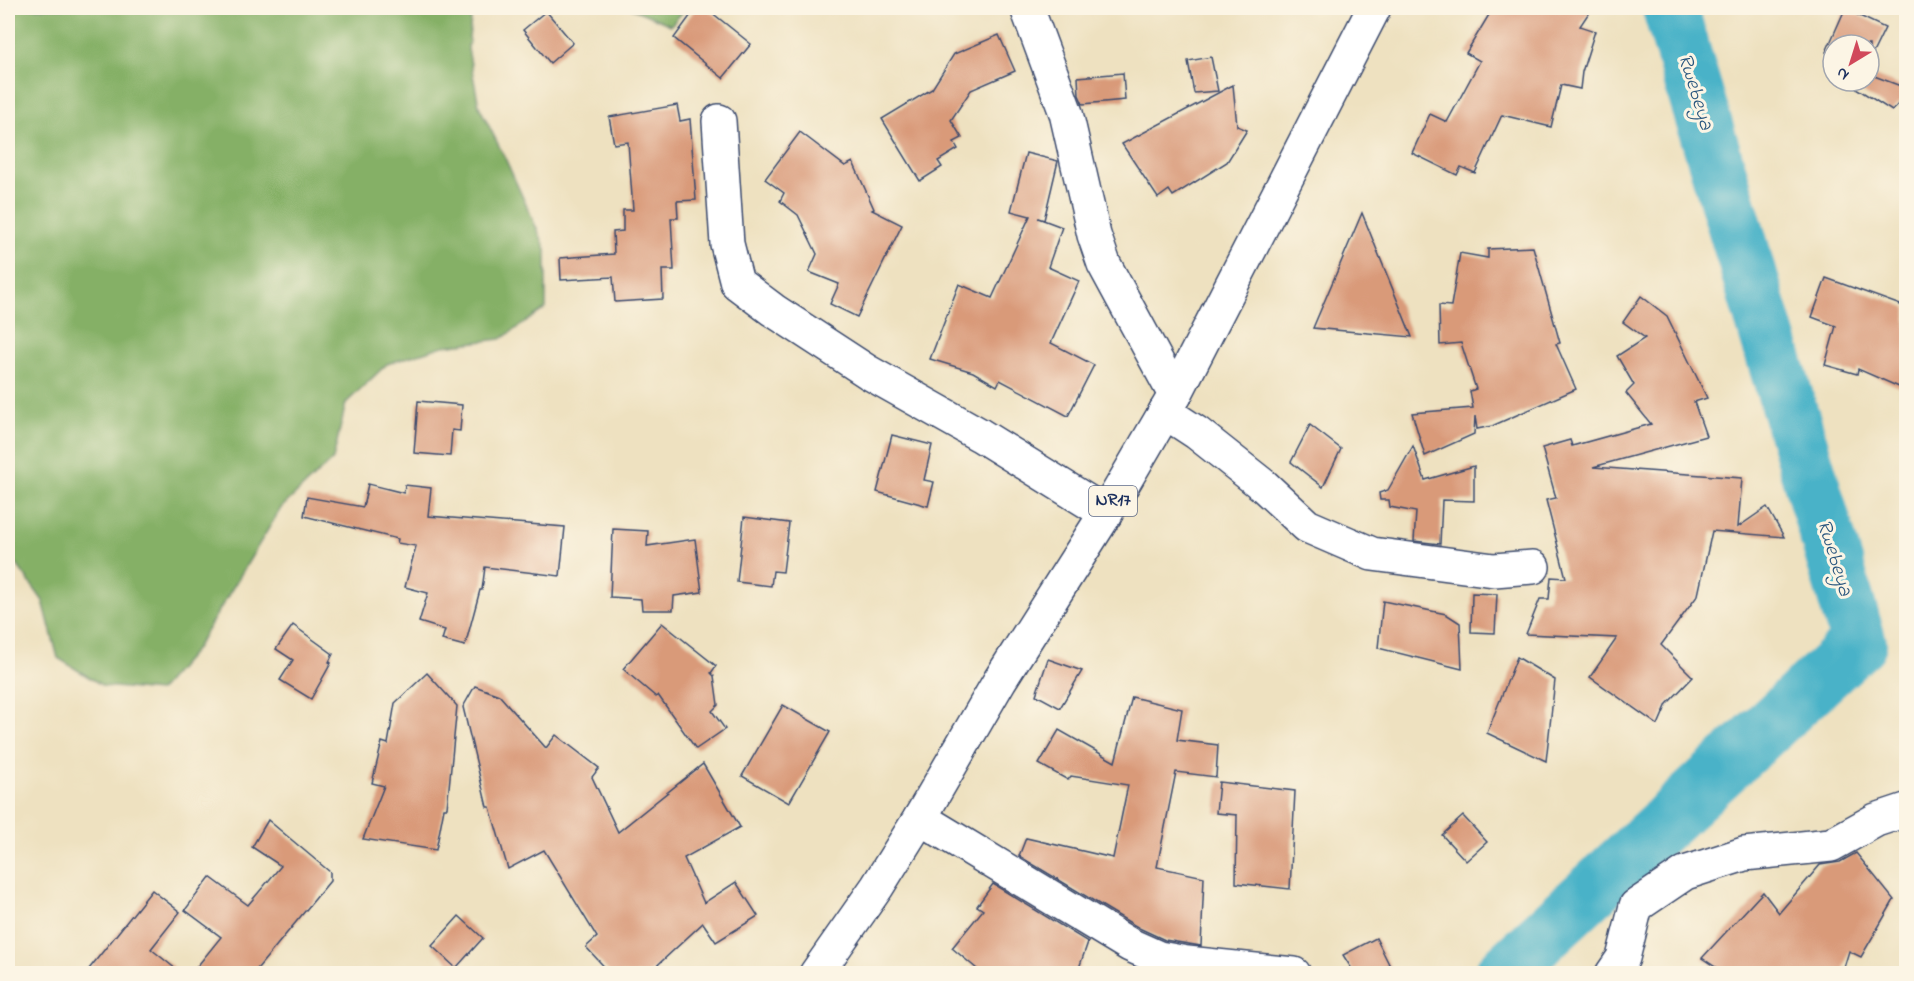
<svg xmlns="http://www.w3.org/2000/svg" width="1914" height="981" viewBox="0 0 1914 981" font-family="'Indie Flower',sans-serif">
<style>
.forest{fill:#85b066;stroke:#507062;stroke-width:1.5}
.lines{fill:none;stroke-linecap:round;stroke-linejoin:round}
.river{stroke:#4ab2c8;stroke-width:56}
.building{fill:#d99a79}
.minor-casing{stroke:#3b4a6d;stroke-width:36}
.major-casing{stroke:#3b4a6d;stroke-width:36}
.minor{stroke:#fff;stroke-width:33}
.major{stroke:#fff;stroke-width:33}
.labels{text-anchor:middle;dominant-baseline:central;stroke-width:6;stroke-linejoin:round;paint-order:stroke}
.shield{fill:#fcf5e5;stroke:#5e6a86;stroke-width:1.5}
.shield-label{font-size:18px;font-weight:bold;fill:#1b2f5e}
.water-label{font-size:21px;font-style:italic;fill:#29567e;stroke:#fcf5e5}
</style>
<rect width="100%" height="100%" fill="#fcf5e5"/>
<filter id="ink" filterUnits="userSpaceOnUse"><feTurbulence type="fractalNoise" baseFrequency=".0167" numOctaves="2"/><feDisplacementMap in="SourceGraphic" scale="12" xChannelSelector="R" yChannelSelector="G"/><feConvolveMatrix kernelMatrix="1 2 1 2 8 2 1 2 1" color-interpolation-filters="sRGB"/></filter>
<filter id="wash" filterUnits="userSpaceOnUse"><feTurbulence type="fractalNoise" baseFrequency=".008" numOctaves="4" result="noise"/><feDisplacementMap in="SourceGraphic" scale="24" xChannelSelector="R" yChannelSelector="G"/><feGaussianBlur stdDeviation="1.35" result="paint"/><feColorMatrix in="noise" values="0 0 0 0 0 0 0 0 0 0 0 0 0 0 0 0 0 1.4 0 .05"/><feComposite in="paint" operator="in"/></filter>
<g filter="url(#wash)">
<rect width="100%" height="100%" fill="#eee1c0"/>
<!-- forest -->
<g class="forest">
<path d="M8,8H472L468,49L479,106L505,158L546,249V308L501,339L443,346L387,364L346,403L333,459L281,508L195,650L159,691L103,686L58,658L43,601L8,552Z"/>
<path d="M631,8H686L671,25Z"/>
</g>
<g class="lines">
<!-- river -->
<path class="river" d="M1502,974L1859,643L1670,8"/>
</g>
<g id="blocks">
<!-- building -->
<g class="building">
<path d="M696,8H706L751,44L723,78L674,38Z"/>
<path d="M1493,8H1592L1580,26L1595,31L1582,72L1580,89L1561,85L1551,127L1502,115L1475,173L1461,167L1457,175L1412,153L1430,114L1447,122L1480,61L1466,53Z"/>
<path d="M1845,9L1885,28L1869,61V45H1833V55L1826,52Z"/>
<path d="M546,11L573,43L550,63L523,30Z"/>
<path d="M999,35L1015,71L971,90L951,120L962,138L954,142L958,149L938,161L942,167L920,181L882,119L932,89L954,54Z"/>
<path d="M1211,57L1218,91L1194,93L1188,61Z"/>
<path d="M1123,73L1125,100L1083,104L1079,95L1078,77Z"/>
<path d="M1869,74L1906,88V95L1892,111L1845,81H1869Z"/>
<path d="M1233,85L1237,126L1247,130L1227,162L1173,196L1169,190L1158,198L1122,144Z"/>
<path d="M677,105L680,121L690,119L696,200L677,201L678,218H671L674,270H662L663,299L615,302L613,277L561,280L560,258L614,254L613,232L623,231V210H633L628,142L614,144L609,117Z"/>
<path d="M800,132L845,166L853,162L874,209L872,210L902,225L857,317L830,304L839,284L809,272L817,254L798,215L780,201L784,193L765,179Z"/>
<path d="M1026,153L1058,161L1044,220L1038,218L1062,227L1048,267L1079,281L1051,343L1094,365L1068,416L1000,380L997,386L973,372L930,359L959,284L992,298L1030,216L1011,211Z"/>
<path d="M1362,213L1412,337L1313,328Z"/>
<path d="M1533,247L1560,343L1556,344L1576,389L1492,426L1477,429L1475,416L1474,434L1425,456L1412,413L1473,408L1470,391L1476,389L1461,343L1440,345L1439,305L1451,306L1460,253L1488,258V249Z"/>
<path d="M1826,278L1906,307V390L1858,369L1857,374L1825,365L1836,326L1812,317Z"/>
<path d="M1641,296L1667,316L1707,398L1694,402L1706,436L1593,467L1742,478L1738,527L1767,507L1784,537L1712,531L1698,595L1661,645L1693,677L1667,704L1658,725L1590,677L1617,638L1526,634L1540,599H1549L1551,577L1566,578L1546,500L1556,498L1542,448L1570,440L1572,446L1651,424L1626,393L1634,385L1617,356L1645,338L1623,322Z"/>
<path d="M418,401L462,405L460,431L452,430L450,456L414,453Z"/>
<path d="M1310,425L1341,449L1323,487L1291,462Z"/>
<path d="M892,435L932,445L924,480L934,482L928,506L877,492Z"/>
<path d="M1413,446L1425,480L1474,466V501L1442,500L1440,544L1414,541L1416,512L1390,507L1389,500H1380L1379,493L1388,490Z"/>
<path d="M368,484L404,493L405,485L431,488L428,516L565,527L560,576L485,567L482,590H480L465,646L442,640L445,630L419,622L428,593L405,587L416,546L397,543L398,539L304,516L307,497L363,507Z"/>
<path d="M744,517L789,523L783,572L773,571L771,586L737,582Z"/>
<path d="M613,529L648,531L647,546L695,539L702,592L674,596L673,610H642L641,599L610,597Z"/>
<path d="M1472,593L1497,594L1495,633L1471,632Z"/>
<path d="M1383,601L1446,614L1460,623L1462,669L1378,648Z"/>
<path d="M662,623L716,666L711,673L714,676L718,705L712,711L725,729L696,749L658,695L656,697L623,669Z"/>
<path d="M293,625L333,654L329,662L331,663L311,699L280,680L293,660L276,649Z"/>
<path d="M1517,657L1555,680L1546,761L1487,733Z"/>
<path d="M1048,659L1082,671L1060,708L1036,695Z"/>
<path d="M427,673L457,706L447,808H444L436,850L363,839L384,786L372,783L382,742L388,744L395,703Z"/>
<path d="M475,686L499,695L546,748L556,735L599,768L592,777L618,832L703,764L740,827L684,858L704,903L736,882L758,916L716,942L703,923L648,974H611L586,947L597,937L544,850L508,869L490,807H487L463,707Z"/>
<path d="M1132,697L1182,709L1177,740L1218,745L1216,777L1176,772L1157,867L1204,877L1201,946L1165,940L1139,928L1019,856L1026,838L1113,858L1128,785L1071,776L1068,780L1039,764L1059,730L1115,762Z"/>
<path d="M783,705L830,732L789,803L742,776Z"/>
<path d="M1219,782L1295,791L1290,889L1236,883L1237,815L1216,813Z"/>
<path d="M1463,816L1487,842L1466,861L1442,835Z"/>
<path d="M268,820L330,872V881L253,974H191L221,937L185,910L210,877L248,905L281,866L252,847Z"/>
<path d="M1856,853L1894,900L1861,957L1849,951L1842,974H1726L1702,958L1763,892L1779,913L1820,865L1840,862Z"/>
<path d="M993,884L1088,942L1077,974H983L952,948L983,910L977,906Z"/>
<path d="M152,890L180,912L151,949L182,974H85Z"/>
<path d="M459,916L483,938L456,968L432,946Z"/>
<path d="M1376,938L1394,974H1355L1343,955Z"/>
</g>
</g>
</g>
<g filter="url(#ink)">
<use href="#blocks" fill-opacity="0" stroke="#3b4a6d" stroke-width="1.5"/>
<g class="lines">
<!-- minor casing -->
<g class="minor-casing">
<g id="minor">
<path d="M1027,8L1066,113L1094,235L1104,264L1175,395"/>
<path d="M719,121L727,244L737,283L773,310L868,372L980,435L1106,513"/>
<path d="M1165,412L1197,433L1264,486L1307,526L1372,554L1494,570L1533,567"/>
<path d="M920,818L1130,945L1159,958L1187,963L1294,974"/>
<path d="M1612,974L1623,958L1636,906L1685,873L1744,854L1831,845L1876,820L1906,810"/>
</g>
</g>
<!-- major casing -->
<g class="major-casing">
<path id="major" d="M816,974L877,887L920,818L1000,680L1106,513L1175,395L1374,8"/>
</g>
<!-- minor -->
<use href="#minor" class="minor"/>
<!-- major -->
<use href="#major" class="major"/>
</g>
</g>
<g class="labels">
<!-- shield labels -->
<rect class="shield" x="1089" y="486" width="48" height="30" rx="4.5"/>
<g class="shield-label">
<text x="1113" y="501">NR17</text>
</g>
<!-- water labels -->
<g class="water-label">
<text transform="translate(1695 92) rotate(73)">Rwebeya</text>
<text transform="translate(1834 558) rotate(73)">Rwebeya</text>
</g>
</g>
<!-- margin -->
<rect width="1914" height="981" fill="none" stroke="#fcf5e5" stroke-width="30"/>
<!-- north arrow -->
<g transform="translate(1851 63) rotate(218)"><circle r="28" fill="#fcf5e5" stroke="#a2a6af" stroke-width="1.5"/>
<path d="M0-4.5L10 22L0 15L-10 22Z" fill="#d1495b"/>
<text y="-9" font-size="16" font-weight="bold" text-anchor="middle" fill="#1b2f5e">N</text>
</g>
</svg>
